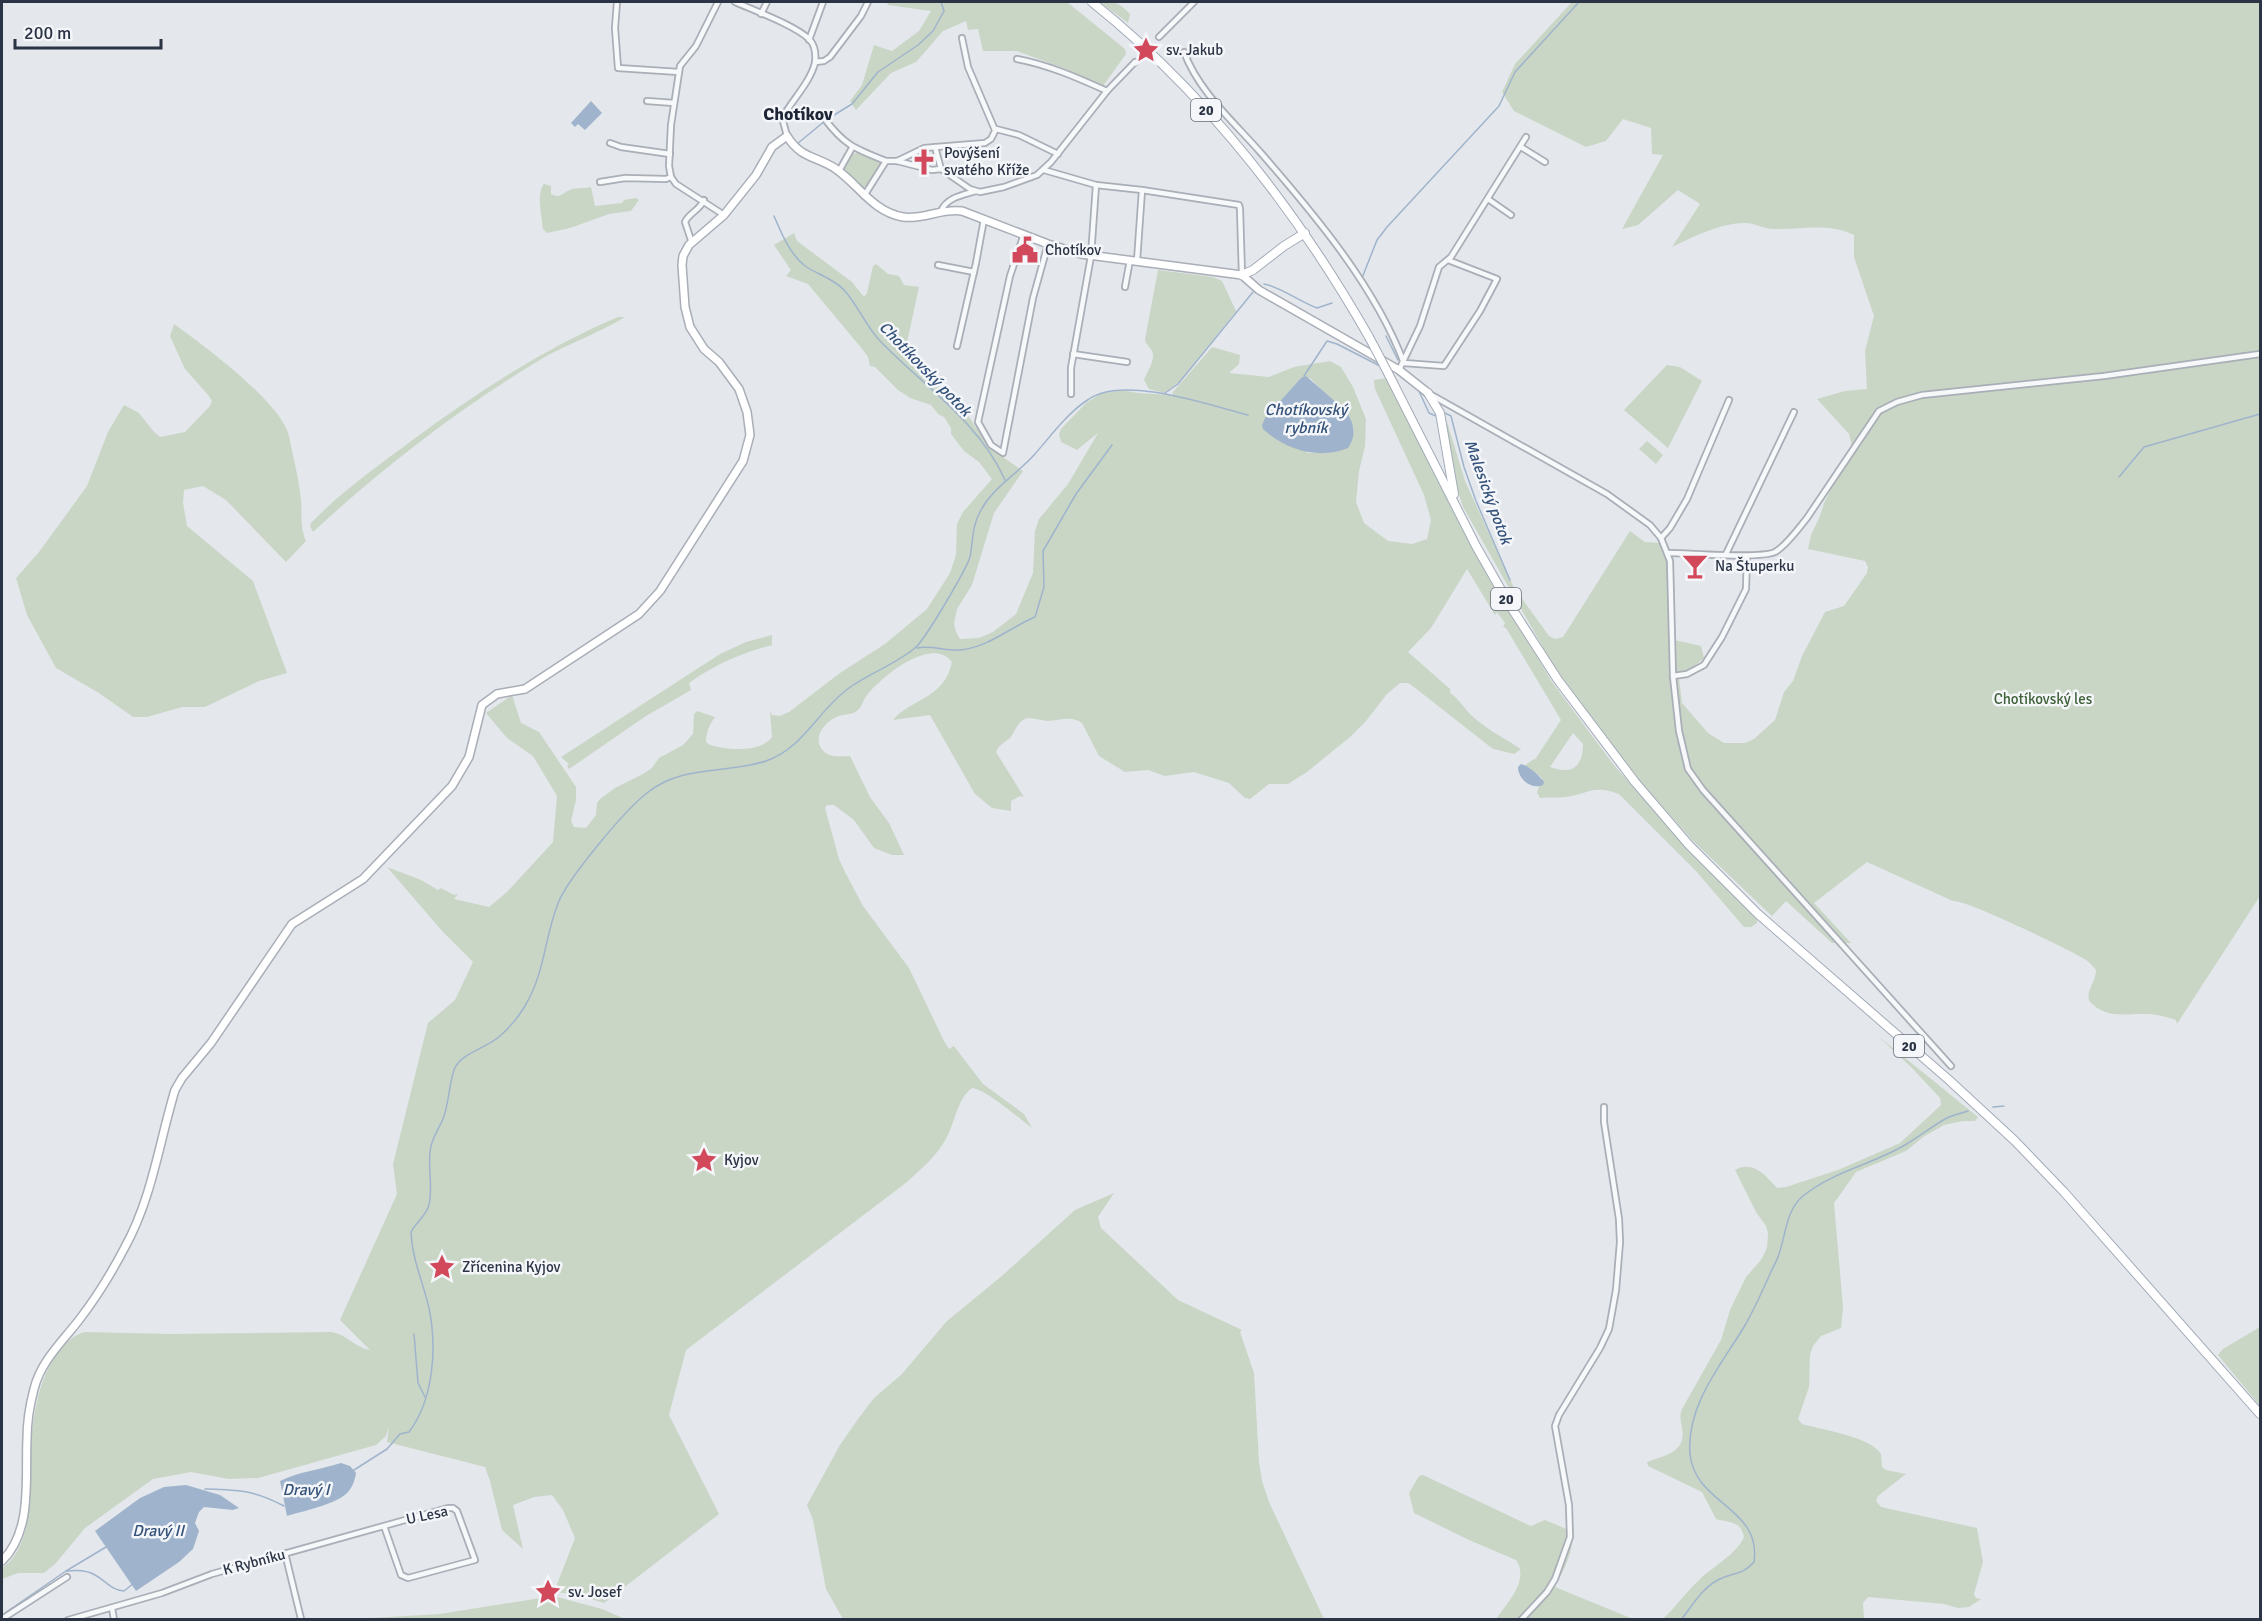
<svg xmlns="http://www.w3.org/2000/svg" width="2262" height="1621" viewBox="0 0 2262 1621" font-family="Signika,sans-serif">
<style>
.green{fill:#c9d6c5;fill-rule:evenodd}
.water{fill:#9fb4cc}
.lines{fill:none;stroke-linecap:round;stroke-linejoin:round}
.stream{stroke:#9fb4cc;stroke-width:1.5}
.street-casing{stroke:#a9aeb7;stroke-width:8}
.secondary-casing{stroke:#a9aeb7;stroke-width:10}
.primary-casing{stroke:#a3abb8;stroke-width:10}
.street{stroke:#f7f8fa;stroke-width:4.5}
.secondary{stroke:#fff;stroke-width:7}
.primary{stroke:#fff;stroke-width:8}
.primary-bridge-casing{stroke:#a3abb8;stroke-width:10;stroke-linecap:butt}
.primary-bridge{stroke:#fff;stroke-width:8}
.labels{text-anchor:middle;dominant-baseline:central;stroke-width:5;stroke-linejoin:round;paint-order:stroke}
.shield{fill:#f4f6f9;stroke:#676e7b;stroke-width:1.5}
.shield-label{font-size:14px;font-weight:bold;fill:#2b3445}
.poi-label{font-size:15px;fill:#2b3445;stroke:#f4f6f9;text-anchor:start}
.park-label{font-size:15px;fill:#3f6138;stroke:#f4f6f9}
.street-label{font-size:15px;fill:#2b3445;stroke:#f4f6f9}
.water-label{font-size:16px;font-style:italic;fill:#34527a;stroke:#f4f6f9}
.quarter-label{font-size:18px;font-weight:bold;fill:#1d2536;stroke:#f4f6f9}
</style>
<rect width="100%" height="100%" fill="#e4e7ec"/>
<!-- green -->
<g class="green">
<path d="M887,2H1067L1125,49L1126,54L1103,86L1063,68L1017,51H983L978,29L968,30L966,21L943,31L916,62L891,73L856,110L850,101L862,85L874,45L892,51L919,31L931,11L888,5Z"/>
<path d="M1100,2C1115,1 1119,3 1130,14L1128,23Z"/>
<path d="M1572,2H2260V896L2177,1024L2176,1020C2166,1017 2157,1014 2147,1014C2125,1013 2107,1020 2089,1001C2086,990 2096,982 2096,970C2093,966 2090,963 2086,960C2070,950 1965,899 1953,901L1867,862L1814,903L1851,943H1832L1786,901L1772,916L1693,841L1620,758L1560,677L1463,507L1456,486L1445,426L1447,422L1465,481L1513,586L1549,636L1555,639L1563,637L1630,531L1645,542L1661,543C1675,567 1670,611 1670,639L1701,646L1704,658L1679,679L1682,703L1708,733L1724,743H1745L1754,739L1775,720L1784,692L1793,681L1802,656L1825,612L1844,606L1867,573L1868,567L1865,561L1808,549L1811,535L1820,516L1824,503L1848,458L1852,446L1849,434L1817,399L1845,391L1867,389L1865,351L1874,316L1854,257V235C1829,223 1805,229 1777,229C1767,230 1757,224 1746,223C1720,223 1695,236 1672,247L1700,204L1678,190L1638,225L1622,229L1663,155L1652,154L1651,128L1623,119L1606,141L1586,147L1514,111L1502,92L1515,64Z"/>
<path d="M858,152L879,160L882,164L868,185L862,188L843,170L850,156Z"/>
<path d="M544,184L551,186V194C562,199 561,193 570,190C575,187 585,189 591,187L595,206L622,203L624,200L636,198L639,200L631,211L609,214L570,228L547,233L543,229C542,217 536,193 544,184Z"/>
<path d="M794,233L797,241L852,282L864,297L867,293L873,266L876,264L888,274L899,276L904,285L919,287L906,347L969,417L991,449L1023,471L994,513L972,585L957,609L954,624L956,632L960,639L979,638L993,632L1016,614L1033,573L1035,531L1039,519L1068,484L1098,433L1077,450L1061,442L1059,434L1061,429L1086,403L1100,394L1121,390L1138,393L1170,395L1172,397L1173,392L1212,347L1240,355L1239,364L1229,373L1269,377L1294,367L1330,361L1341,367L1353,387L1366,419L1365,446L1359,471L1356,502L1364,523L1388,541L1412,544L1427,539L1431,520L1424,495L1375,389L1374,380L1388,378L1468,537L1552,682L1613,764L1686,848L1757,915V923L1751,927H1744L1696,871L1619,794C1592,784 1589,794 1565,797C1557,798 1548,797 1540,798L1537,792L1542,778L1525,765L1536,758L1561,720L1506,628L1503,627L1505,623L1497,612L1495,615L1467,569L1431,628L1408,652L1450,689V693C1459,699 1463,707 1470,714C1484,728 1504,738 1521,749L1514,754L1493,749L1414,687L1408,683H1400L1387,694L1366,721L1350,737L1307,772L1288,784H1269L1250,799L1245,798L1229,783L1194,772L1165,776L1148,770L1125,772L1099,756L1082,723C1071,715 1060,721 1047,721C1040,720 1034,718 1027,718C1017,722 1016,730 1010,738C1004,743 999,745 996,752L1024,797L1020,796L1011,801V811L992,808L975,794L930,715L893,720C911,698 944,700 952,662C932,635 881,677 867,695C863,700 862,707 857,711C851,715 845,714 839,716C827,720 813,735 821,748C828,759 839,756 850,756L870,797L889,823L904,855H892L874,848L854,820L834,805H827L825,808L839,859L845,872L863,906L909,968L944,1041L949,1049L954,1046L983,1084L1024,1114L1032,1128C1019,1118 985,1089 972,1088C957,1099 955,1122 947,1137C937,1156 922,1168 907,1182L686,1350L669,1415L719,1514L604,1603L575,1594L554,1592L575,1538L563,1510L552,1495L534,1497L513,1505L523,1549L502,1530L490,1481L485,1467L387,1442L389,1426L386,1436L376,1445L258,1478L229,1479L191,1472L153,1479L85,1528L56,1563L44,1573H18L2,1579V1568C39,1543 28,1471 32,1432C36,1402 41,1374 60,1350C68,1341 74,1334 86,1332L171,1334L330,1332C345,1333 354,1347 370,1350L340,1320L397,1194L393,1164L428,1023L455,1000L473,962L443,932L387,867L421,880L438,890L441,888L454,895L458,894L454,899L489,907L507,892L553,842L557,796L533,756L507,738L486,713L512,695L521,723L539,732L576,787V800L571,821L574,827L586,828L596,815L597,803L600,799L615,788L643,774L652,768L659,758L683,745L693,734L694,714L697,711L715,717C709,725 706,733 706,742L710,745C726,750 761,753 772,737L770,711L772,715L780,716L789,712L840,673L885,644L927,609L950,573L956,555L957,524L963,512L992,479L979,462L964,451L951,434V428L944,417L938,414L931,405L910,398L898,390L875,367L870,366L868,357L863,350L808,284L786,276L791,270L774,245ZM1301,378H1310L1327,396L1341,407L1354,428L1352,440L1336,452L1308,453L1264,420ZM1573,733L1583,744C1583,767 1572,775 1550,767Z"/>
<path d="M1158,270L1213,277L1222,281L1236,311L1179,382L1164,393L1149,389L1144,380C1147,372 1156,360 1152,351C1149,346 1146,345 1145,339Z"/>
<path d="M618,317H625C599,333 570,343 543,358C461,407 383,467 313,532L310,526L311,523C342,491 379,465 414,439C478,392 545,348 618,317Z"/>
<path d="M174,324C203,345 281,402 289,436C293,457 299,479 301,500C302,514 300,528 306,541L286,562L226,500L203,486L184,490L183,503L187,526L253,581L287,673L259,681L205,707H182L147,717H133L99,693L56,668L27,615L16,578L39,552L87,486L108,432L124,405L139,413L154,432L160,437L185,432L210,406L212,401L209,396L185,369L170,336Z"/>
<path d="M1667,365L1680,367L1702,381L1668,448L1624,410Z"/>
<path d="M1647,441L1663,455L1656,464L1639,449Z"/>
<path d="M772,635V645C742,653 715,664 689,683L691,690L646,716L569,769L567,766L569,764L561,757L720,654L746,642Z"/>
<path d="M1878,1036L1978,1117L1975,1121H1963L1944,1125L1923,1137L1906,1151L1856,1172L1837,1199L1834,1203L1843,1307L1841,1328L1821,1336L1813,1346L1810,1355L1809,1387L1798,1419L1802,1424C1823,1430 1869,1436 1881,1454L1882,1467L1886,1470L1906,1474L1878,1496L1876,1501L1881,1507L1977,1528L1983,1562L1974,1594L1976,1598L1981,1599L1969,1607L1958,1608L1944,1604L1868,1597L1863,1603L1864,1619H1663C1676,1607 1686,1592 1699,1580C1712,1567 1737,1554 1744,1537C1741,1521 1730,1523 1716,1519L1702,1492L1648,1466L1647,1462C1663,1456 1687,1453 1682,1428C1681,1420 1679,1417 1682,1409L1721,1340L1730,1310L1746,1277L1761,1260L1767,1248L1768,1233L1766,1226L1756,1212L1735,1170C1753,1160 1766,1176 1777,1188L1786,1187L1838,1170L1900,1143L1941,1105L1940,1098L1912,1068Z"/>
<path d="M1114,1193L1098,1217L1101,1228L1178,1300L1242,1330L1240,1332L1254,1373L1259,1462L1262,1481L1269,1502L1324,1619H843L826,1589L813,1520L807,1505L840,1445L858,1419L874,1398L901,1375L947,1321L1003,1275L1075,1210Z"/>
<path d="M2260,1327V1406L2218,1355L2223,1349Z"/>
<path d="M1423,1475L1531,1526L1545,1520C1552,1523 1561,1526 1567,1530C1581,1541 1561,1575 1555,1587L1633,1619H1496C1507,1603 1530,1580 1516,1560L1469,1540L1414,1513L1409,1493L1419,1476Z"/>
<path d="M553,1596L602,1609L625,1619H354L440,1614Z"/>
</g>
<!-- water -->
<g class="water">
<path d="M591,101L602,113L585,130L578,124L575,127L571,123Z"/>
<path d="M1306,376L1347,412C1354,425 1357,435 1348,448C1320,460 1285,450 1263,429L1262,425L1265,418L1301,378Z"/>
<path d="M1521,764C1528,765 1540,776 1544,782L1543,785C1531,790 1518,779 1518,767Z"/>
<path d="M341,1463L350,1466L356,1473C355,1480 352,1489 346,1494C333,1505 303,1511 287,1516L280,1481C300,1471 320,1470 341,1463Z"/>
<path d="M186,1485L220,1495L239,1508L233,1510L204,1507L199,1512L195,1523L199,1531L193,1549L179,1562L136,1591L95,1531L140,1498L164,1487Z"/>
</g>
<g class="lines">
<!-- stream -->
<g class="stream">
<path d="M797,144L826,120L852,104L878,72L918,45L933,31L944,11L941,2"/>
<path d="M774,216C782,234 789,253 805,266C817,274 834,279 844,290C858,305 866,327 881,342C924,386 979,422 1005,480"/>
<path d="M1362,278L1377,240L1387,227L1499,106L1515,72L1579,2"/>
<path d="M1264,284C1276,285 1303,303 1317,308L1332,303"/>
<path d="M1386,336L1398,360"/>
<path d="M1304,376L1327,341L1337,344L1380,366"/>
<path d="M1405,379L1411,384"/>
<path d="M1418,389L1429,413L1436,416"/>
<path d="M1165,393L1178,384L1253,292"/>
<path d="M1445,413L1451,416L1464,467L1476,501L1510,580"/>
<path d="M2119,477L2144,447L2260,414"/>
<path d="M917,648C931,645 946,651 960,650C989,647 1009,628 1035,617L1044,587L1043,551L1076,494L1112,445"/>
<path d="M1993,1107L2004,1106"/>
<path d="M414,1334L418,1383L425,1397"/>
<path d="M354,1470L387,1449L400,1434L409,1432C434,1399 437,1347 429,1308C423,1282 412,1259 411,1232C416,1222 426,1216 429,1205C433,1187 428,1169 430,1152C431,1138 440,1128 444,1116C449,1101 449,1085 454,1070C460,1053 487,1048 500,1036C509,1028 519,1016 525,1006C545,972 544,941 557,906C565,881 625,810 647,793C683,764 727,774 766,761C804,748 818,710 849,688C869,673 897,664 916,647C926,638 966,570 970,557C973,542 972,526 980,512C992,488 1016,475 1034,455C1051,436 1067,413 1089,399C1124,375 1209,405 1248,415"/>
<path d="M205,1489C239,1490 254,1490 284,1506"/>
<path d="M67,1571C76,1570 87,1570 95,1575C108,1582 109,1589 124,1591L134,1583"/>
<path d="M2,1615L66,1571L106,1547"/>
<path d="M1681,1620C1692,1606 1701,1590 1716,1581C1731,1572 1742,1576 1754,1562C1762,1507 1695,1505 1690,1454C1686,1406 1721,1365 1744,1327C1754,1310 1762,1292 1770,1274C1773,1267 1777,1261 1779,1254C1786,1234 1786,1210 1803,1196C1832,1172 1873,1164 1905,1145C1919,1137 1932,1126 1947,1118C1953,1115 1961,1113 1968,1111"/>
</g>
<!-- street casing -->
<g class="street-casing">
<g id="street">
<path d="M617,2L615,28L618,68L679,72"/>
<path d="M718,2L696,46L680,66L671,125L669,166L671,177L676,184L724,215"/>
<path d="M735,2C753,10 797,26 810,40C815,46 816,55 815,63C810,82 794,98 784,115L783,121L787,136"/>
<path d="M761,14L767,2"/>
<path d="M1159,37L1194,2"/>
<path d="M962,38L968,67L995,130"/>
<path d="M809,40L823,2"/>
<path d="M1184,52C1199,92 1233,121 1261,153C1314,214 1375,286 1404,363"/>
<path d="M1017,59C1049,65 1078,78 1107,91"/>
<path d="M815,62L824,61L830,57L861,16L868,2"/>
<path d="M647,101L674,103"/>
<path d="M824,118C844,145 855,149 886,161"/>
<path d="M610,143L621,147L670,154"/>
<path d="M935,147L941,169"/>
<path d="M1521,147L1545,162"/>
<path d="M897,161L924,148L985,143L991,139L996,129L1019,135L1058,154"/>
<path d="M1044,170L1096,185L1142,190L1137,261"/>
<path d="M839,171L852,148"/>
<path d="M600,182L625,178L666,179L671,177"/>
<path d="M1142,190L1239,205L1240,209L1242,275"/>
<path d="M864,196L886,161H897L932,170L941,169L970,189L980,192L1004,187L1037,175L1051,162L1107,91L1135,62"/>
<path d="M1488,199L1511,215"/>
<path d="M941,211C947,197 963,195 976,191"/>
<path d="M1024,234L1010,276L978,422L991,445L1003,453L1033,298L1048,244"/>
<path d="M692,243L685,222C689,213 700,210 704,200"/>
<path d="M938,265L974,272"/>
<path d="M1125,287L1130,260"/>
<path d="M957,346L976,263L984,219"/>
<path d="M1073,354L1127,362"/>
<path d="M1404,363L1444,366L1480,311L1497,279L1448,260"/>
<path d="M1399,370L1420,326L1439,267L1451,257L1526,137"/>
<path d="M1428,393L1607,494L1650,525L1661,538L1670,561L1673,676L1679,731L1688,769L1703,790L1951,1066"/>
<path d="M1071,394V368L1091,256L1096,185"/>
<path d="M1661,538L1670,528L1687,499L1729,400"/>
<path d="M1669,553C1690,553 1760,559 1775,552C1787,545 1798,529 1807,518L1879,411L1897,402L1922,395L2104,376L2260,354"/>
<path d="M1726,554L1794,412"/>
<path d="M1673,676L1687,674L1704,665L1722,637L1746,589L1747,556"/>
<path d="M285,1553L301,1619"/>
<path d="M112,1608L114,1620"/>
<path d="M2,1619L67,1577"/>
<path d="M68,1620L162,1593L212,1574L448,1508H453L457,1511L475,1560L408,1578L401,1575L384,1526"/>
<path d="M1521,1620L1547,1592L1555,1579L1570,1537L1569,1505L1555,1426L1559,1415L1600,1348L1609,1329L1616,1290L1620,1242L1619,1219L1604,1122V1107"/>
</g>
</g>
<!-- secondary casing -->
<g class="secondary-casing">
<path id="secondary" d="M2,1561C33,1531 25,1477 27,1439C27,1423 30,1404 34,1389C41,1361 62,1342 79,1320C96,1298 112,1272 125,1247C152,1198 159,1143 175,1090L182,1078L211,1043L292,924L363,879L452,786L469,757L482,705L497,694L525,689L639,614L660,591L743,461L750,435L747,412L739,389L719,362L704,349L690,327L685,307L682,265L683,256L689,245L724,215L756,175L772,147L787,136C801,159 817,156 836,169C859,185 873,212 903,217C923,220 941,208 962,211L1048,244L1081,254L1242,275L1259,290L1399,370L1428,393"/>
</g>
<!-- primary casing -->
<g class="primary-casing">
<g id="primary">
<path d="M1092,2C1206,93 1297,211 1369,337"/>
<path d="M1242,275L1253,270L1284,246L1305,233"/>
<path d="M1388,373L1476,546L1509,604L1558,680L1635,782L1689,845L1758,914L1949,1080L2015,1141L2064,1192L2260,1414"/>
<path d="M1428,393L1440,413L1454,494"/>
</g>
</g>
<!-- street -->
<use href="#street" class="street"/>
<!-- secondary -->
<use href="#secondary" class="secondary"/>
<!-- primary -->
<use href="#primary" class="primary"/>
<!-- primary-bridge casing -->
<g class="primary-bridge-casing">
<path id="primary-bridge" d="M1369,337L1388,373"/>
</g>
<!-- primary-bridge -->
<use href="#primary-bridge" class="primary-bridge"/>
</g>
<!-- icons -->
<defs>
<g id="sight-bare" transform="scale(2.07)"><path d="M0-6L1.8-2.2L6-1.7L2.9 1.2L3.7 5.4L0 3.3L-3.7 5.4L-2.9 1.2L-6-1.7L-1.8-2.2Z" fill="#d1495b" stroke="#f4f6f9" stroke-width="2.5" paint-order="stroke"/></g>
<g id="church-bare" transform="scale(2.07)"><path d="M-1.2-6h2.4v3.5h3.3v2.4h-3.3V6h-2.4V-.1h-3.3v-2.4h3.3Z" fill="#d1495b" stroke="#f4f6f9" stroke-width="2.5" paint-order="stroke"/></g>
<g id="civic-bare" transform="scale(2.07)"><path d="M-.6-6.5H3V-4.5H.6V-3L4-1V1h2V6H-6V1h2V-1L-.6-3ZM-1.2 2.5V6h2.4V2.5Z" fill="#d1495b" stroke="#f4f6f9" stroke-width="2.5" paint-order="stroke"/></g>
<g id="bar-bare" transform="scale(2.07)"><path d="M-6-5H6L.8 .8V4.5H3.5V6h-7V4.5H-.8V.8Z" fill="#d1495b" stroke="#f4f6f9" stroke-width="2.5" paint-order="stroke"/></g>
</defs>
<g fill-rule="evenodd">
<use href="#sight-bare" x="1146" y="50"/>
<use href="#church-bare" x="924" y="162"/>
<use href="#civic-bare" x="1025" y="250"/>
<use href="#bar-bare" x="1695" y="566"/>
<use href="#sight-bare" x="704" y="1160"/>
<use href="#sight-bare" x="442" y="1267"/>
<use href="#sight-bare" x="548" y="1592"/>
</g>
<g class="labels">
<!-- shield labels -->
<g class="shield">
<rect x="1191" y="99" width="30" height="22" rx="4.5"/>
<rect x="1491" y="588" width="30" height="22" rx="4.5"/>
<rect x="1894" y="1035" width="30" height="22" rx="4.5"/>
</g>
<g class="shield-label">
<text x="1206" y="110">20</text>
<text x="1506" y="599">20</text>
<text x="1909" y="1046">20</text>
</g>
<!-- poi labels -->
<g class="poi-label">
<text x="1166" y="50">sv. Jakub</text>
<text x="944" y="153">Povýšení<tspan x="944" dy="17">svatého Kříže</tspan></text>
<text x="1045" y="250">Chotíkov</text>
<text x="1715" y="566">Na Štuperku</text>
<text x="724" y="1160">Kyjov</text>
<text x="462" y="1267">Zřícenina Kyjov</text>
<text x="568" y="1592">sv. Josef</text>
</g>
<!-- park labels -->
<g class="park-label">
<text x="2043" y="699">Chotíkovský les</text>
</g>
<!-- street labels -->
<g class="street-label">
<text transform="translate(427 1515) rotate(-12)">U Lesa</text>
<text transform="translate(254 1562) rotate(-15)">K Rybníku</text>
</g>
<!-- water labels -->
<g class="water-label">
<text transform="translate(925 369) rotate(46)">Chotíkovský potok</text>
<text x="1306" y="410">Chotíkovský<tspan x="1306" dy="18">rybník</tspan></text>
<text transform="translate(1488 492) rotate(70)">Malesický potok</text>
<text x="306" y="1490">Dravý I</text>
<text x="158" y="1531">Dravý II</text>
</g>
<!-- quarter labels -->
<g class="quarter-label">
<text x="798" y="114">Chotíkov</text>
</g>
</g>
<!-- border -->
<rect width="2262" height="1621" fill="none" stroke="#2b3445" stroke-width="6"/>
<!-- scale -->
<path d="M15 39v9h146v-9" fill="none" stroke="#2b3445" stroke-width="3"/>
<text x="24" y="39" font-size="18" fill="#2b3445" stroke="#f4f6f9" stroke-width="4.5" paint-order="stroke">200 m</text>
</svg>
